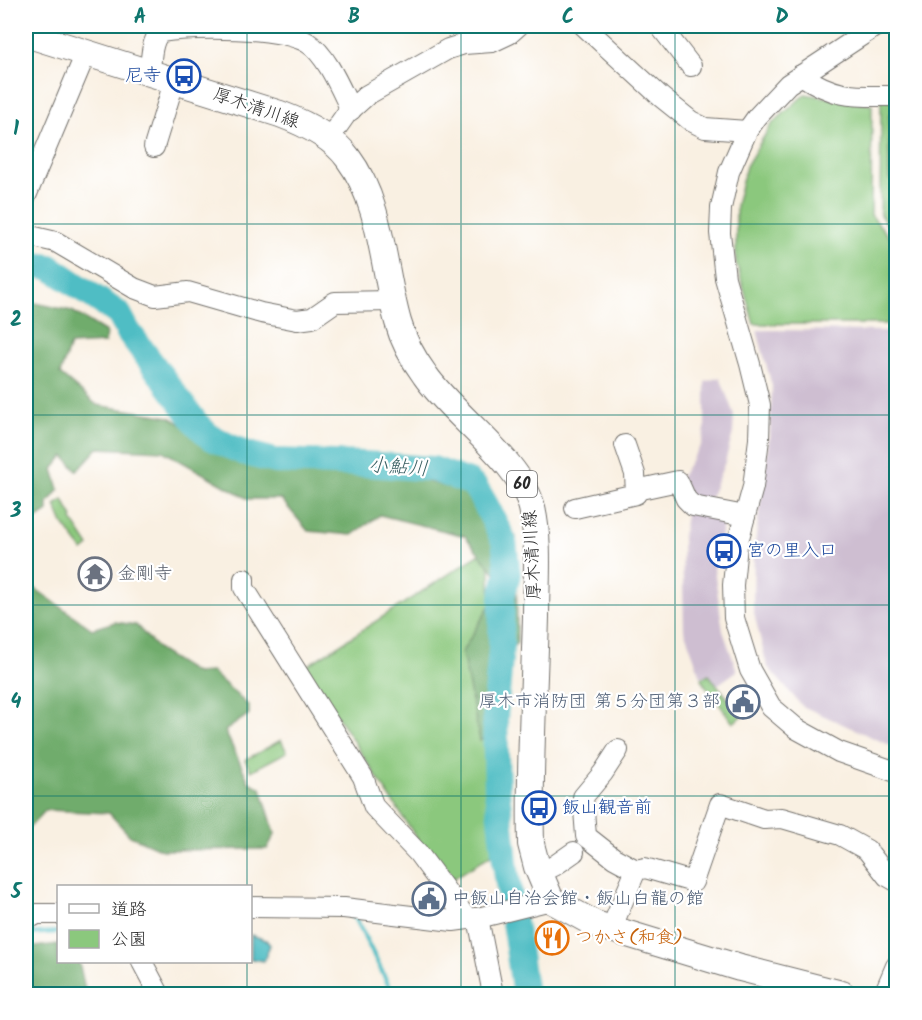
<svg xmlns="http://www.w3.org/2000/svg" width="922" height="1020" viewBox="0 0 922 1020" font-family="Kalam,'Klee One',sans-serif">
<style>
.industrial{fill:#cebed1}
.green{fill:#8bc87d;stroke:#5b7a54;stroke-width:1.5}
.forest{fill:#70ac6c;stroke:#4e6c4c;stroke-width:1.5}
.water{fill:#4fbdc4;stroke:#3d7478;stroke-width:1.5}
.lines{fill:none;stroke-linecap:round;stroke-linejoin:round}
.stream{stroke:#4fbdc4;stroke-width:4.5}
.river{stroke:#4fbdc4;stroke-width:26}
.minor-casing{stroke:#73706b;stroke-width:22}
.major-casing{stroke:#73706b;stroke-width:28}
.minor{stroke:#fff;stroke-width:20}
.major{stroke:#fff;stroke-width:26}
.grid{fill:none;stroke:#0f766e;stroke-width:1.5;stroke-opacity:0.55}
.labels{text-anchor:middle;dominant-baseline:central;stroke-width:4.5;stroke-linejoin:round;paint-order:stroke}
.shield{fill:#fff;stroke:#6b6b6b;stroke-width:1.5}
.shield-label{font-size:16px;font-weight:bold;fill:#2b2b2b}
.transit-label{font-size:18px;fill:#164399;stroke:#fff;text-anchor:start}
.street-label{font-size:18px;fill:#2b2b2b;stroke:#fff}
.worship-label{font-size:18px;fill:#5b616d;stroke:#fff;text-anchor:start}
.service-label{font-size:18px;fill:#4e5e75;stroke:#fff;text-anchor:end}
.food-label{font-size:18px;fill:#c56008;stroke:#fff;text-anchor:start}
.water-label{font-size:20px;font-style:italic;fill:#385e61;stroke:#fff}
.neatline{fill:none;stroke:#0f766e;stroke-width:2}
.grid-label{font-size:20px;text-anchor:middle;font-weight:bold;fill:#0f766e}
</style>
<rect width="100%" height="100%" fill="#fff"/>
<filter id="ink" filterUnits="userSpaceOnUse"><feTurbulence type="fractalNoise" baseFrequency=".0167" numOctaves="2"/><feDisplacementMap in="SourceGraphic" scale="12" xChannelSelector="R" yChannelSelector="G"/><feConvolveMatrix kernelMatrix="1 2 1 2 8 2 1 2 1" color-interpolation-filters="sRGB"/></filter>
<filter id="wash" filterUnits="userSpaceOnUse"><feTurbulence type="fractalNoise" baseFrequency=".008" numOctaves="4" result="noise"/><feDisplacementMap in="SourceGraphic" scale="24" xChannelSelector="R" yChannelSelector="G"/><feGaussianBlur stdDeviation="1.35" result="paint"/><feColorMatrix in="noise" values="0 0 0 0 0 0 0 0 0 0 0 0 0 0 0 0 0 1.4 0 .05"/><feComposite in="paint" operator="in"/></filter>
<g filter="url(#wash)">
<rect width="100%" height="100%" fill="#f9f0e2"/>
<!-- industrial -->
<g class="industrial">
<path d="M757,330L896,331V748L802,706L767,666L753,609L754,551L770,432L772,386Z"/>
<path d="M720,377L734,415L733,433L725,462L708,503L691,500L680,478L701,445L705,429V382Z"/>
<path d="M687,508L726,514L718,545L714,569L723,631L737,671L717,685L709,674L701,677L684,630L682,540Z"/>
</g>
<!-- green -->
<g class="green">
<path d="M805,94L872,105L871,215L896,245V324H754L736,262V205L746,166L771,125Z"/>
<path d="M881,96L896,99V236L880,215Z"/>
<path d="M63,500L73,517L72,520L89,546L83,551L63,524L55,505Z"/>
<path d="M489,548L499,850L446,883L305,667Z"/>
<path d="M709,675L742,716L733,723L702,681L701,678Z"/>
<path d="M281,740L287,752L251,771L245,760Z"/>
</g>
<!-- forest -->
<g class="forest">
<path d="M896,101V183L889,179V116Z"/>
<path d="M31,302L72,311L106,332L105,343L70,345L60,374L97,405L170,417L235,458L372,466L494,500L516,537L517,643L491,666L492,731L480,741L462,652L503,583L465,536L380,515L352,535L308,531L281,499H248L163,451L98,448L77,471L64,456L53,469L59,489L48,503V511L32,522L26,548V306Z"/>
<path d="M26,582L92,629L115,622L136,625L160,651L195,673L212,672L249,706V714L225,731L249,782L261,788L275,834L267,849L162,850L130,836L109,813L46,810L26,831Z"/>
<path d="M58,944V962H79L86,994H26V948Z"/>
</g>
<!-- water -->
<path class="water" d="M251,935L266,940L270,945L264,961L251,959Z"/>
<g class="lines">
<!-- stream -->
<g class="stream">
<path d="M352,917H355L393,994"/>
<path d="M26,934L58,932"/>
</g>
<!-- river -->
<path class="river" d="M26,264L50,267L119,314L128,331L197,424L210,437L231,447L245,453L275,461L365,464L433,469L469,482L476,488L486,505L504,541L508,574L502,597L501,647L495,718L497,791L506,870L525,994"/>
</g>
</g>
<g filter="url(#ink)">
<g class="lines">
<!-- minor casing -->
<g class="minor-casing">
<g id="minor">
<path d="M584,26L661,97L691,121L705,128L747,131"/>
<path d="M660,26L691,66"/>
<path d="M876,26L788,84L757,117L747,131L729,172L721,208L720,233L725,278L750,364L760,405L759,439L753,487L737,545L733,585L734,618L750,670L771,707L797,729L839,752L896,772"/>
<path d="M150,72C151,59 151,42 160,32C195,27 279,26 308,43C327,55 341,90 351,110"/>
<path d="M801,75C837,99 855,96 896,96"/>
<path d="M328,140L347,113L367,95L448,49L464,44L492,42L509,34L518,26"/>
<path d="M154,147L174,82"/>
<path d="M26,196L86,53"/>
<path d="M26,235L56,242L134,288L155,296L188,292L261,313L297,320L312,318L335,302L393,301"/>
<path d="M636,490L678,481L686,499L693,506L745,516"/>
<path d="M575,508L636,494L635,474L625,445"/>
<path d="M244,579V588L363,777L374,807L418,853L467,919"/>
<path d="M636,870L645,868L693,882L720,804L764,819L782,818L840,835L867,850L887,876L896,881"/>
<path d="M540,873L554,866L574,852"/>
<path d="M250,907L344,908L453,921L475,918"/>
<path d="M26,920L37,914H58"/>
<path d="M611,929L636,870L614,858L586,836L583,797L603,773L618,750"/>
<path d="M142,962L159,994"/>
<path d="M493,994L478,918L551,900"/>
<path d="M884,994L896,966"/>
</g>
</g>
<!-- major casing -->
<g class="major-casing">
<path id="major" d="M26,34L280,114C304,123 333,137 348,158C382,203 383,270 398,322C403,340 414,360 425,375C453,416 522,462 532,508C540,543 536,581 536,617C534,693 529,769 531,844L537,867L551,900L595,924L740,968L842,994"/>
</g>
<!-- minor -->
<use href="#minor" class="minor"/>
<!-- major -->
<use href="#major" class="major"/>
</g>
</g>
<!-- grid -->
<path class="grid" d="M247,26V886M461,26V994M675,26V994M26,224H896M26,415H896M26,605H896M26,796H896M247,962V994"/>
<!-- icons -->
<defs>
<g id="bus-ring" transform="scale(1.725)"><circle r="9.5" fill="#fff" stroke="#1a4fb4" stroke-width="1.5"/><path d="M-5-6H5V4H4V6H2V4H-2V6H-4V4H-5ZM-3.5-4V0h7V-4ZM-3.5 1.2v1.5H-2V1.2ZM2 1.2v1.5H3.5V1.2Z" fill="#1a4fb4"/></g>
<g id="temple-ring" transform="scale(1.725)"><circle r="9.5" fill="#fff" stroke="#6b7280" stroke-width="1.5"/><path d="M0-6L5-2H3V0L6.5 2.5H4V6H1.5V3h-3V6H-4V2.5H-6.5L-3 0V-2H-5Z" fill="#6b7280"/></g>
<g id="civic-ring" transform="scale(1.725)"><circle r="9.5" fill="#fff" stroke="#5c6f8a" stroke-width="1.5"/><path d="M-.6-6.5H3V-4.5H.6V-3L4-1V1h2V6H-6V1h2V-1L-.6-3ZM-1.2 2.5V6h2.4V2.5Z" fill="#5c6f8a"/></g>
<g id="restaurant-ring" transform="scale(1.725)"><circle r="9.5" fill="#fff" stroke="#e8710a" stroke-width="1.5"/><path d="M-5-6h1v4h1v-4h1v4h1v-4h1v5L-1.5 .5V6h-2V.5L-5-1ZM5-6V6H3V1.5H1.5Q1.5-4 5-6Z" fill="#e8710a"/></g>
</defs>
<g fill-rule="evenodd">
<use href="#bus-ring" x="184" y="76"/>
<use href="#bus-ring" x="724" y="551"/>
<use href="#temple-ring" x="95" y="574"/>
<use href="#civic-ring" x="743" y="702"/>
<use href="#bus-ring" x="539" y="808"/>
<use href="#civic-ring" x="429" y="899"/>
<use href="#restaurant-ring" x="552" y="938"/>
</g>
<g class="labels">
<!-- shield labels -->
<rect class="shield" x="507" y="471" width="30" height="26" rx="4.5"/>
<g class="shield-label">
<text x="522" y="484">60</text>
</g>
<!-- transit labels -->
<g class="transit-label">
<text x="161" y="76" text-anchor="end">尼寺</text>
<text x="747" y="551">宮の里入口</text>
<text x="562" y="808">飯山観音前</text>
</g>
<!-- street labels -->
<g class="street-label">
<text transform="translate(256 109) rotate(19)">厚木清川線</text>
<text transform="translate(533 555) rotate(-93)">厚木清川線</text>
</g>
<!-- worship labels -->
<g class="worship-label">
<text x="118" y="574">金剛寺</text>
</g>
<!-- service labels -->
<g class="service-label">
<text x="720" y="702">厚木市消防団 第５分団第３部</text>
<text x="452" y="899" text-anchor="start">中飯山自治会館・飯山白龍の館</text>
</g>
<!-- food labels -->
<g class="food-label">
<text x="575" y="938">つかさ(和食)</text>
</g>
<!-- water labels -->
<g class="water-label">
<text transform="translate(398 468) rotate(4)">小鮎川</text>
</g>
</g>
<!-- margin -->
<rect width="922" height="1020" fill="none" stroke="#fff" stroke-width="66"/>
<!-- legend -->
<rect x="57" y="885" width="195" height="78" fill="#ffffff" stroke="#aaaaaa" stroke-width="1.5"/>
<rect x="69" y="904" width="30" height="9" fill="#ffffff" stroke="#aaaaaa" stroke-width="1.5"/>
<text x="111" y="915" font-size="18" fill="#2b2b2b">道路</text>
<rect x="69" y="930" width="30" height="18" fill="#8bc87d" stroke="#aaaaaa" stroke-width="1.5"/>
<text x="111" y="945" font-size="18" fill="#2b2b2b">公園</text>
<rect x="33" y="33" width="856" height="954" class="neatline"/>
<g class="grid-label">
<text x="140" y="23">A</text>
<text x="354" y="23">B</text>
<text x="568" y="23">C</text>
<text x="782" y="23">D</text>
<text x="16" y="135">1</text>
<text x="16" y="326">2</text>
<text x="16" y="517">3</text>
<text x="16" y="708">4</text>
<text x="16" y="898">5</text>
</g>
</svg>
